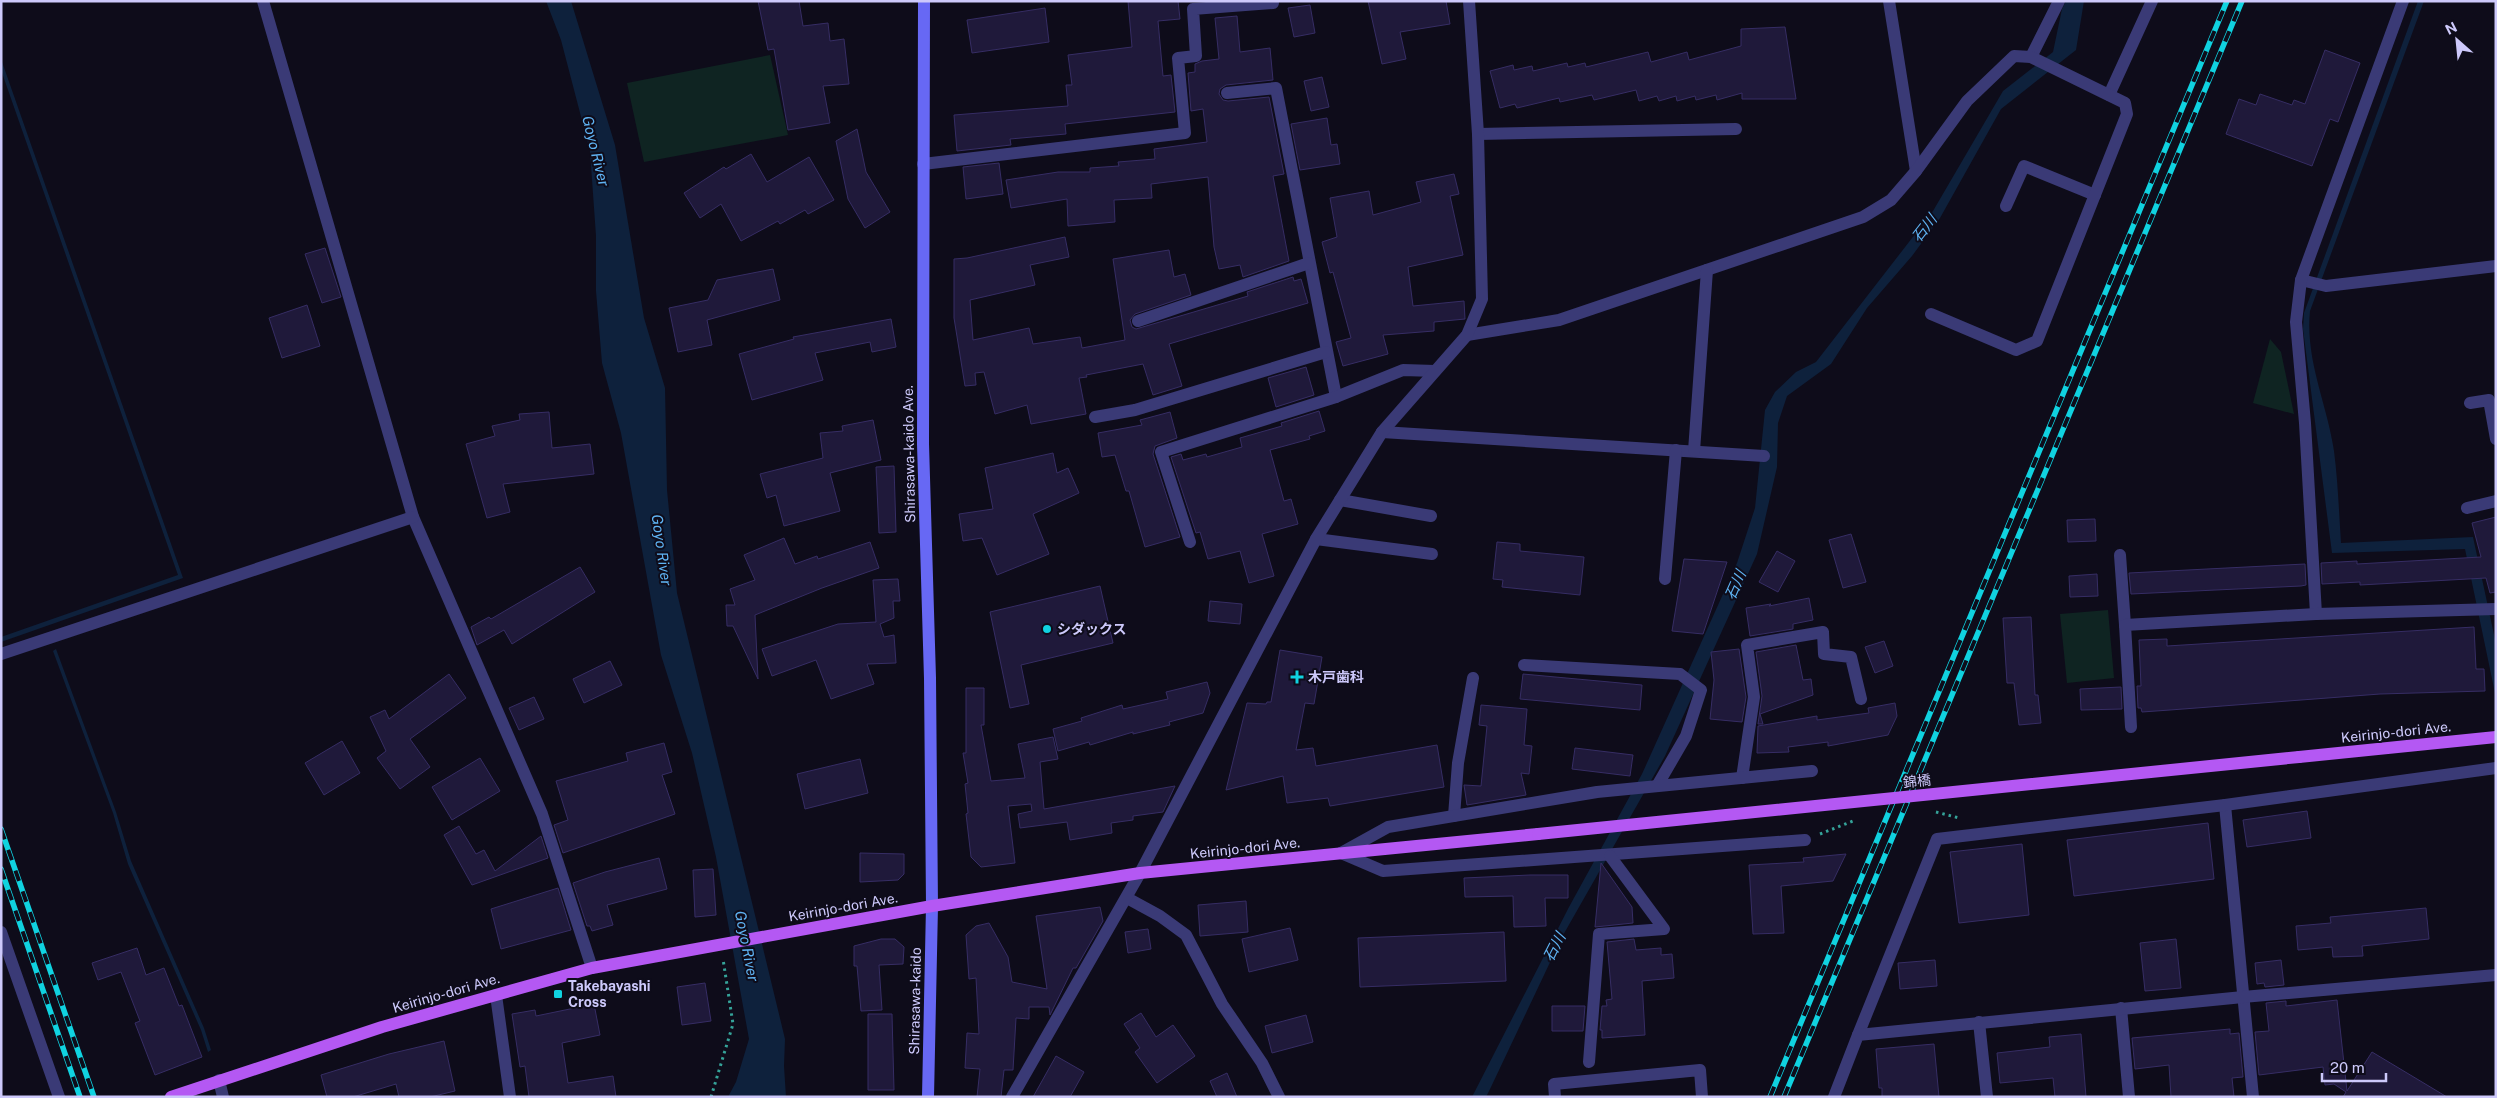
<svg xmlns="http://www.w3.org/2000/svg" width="2497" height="1098" viewBox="0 0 2497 1098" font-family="'Public Sans','Noto Sans JP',sans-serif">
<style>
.green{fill:#0f2422}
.water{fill:#0e213c}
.building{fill:#1f193a;stroke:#362d64}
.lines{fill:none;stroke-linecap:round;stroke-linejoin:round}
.path{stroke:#35a399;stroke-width:3;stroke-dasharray:2.5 4;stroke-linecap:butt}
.lane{stroke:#3a3a76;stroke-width:12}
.street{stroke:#3a3a76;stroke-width:12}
.secondary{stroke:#6768f4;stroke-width:12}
.primary{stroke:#b458f3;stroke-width:12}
.rail-casing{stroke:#10d2e0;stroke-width:5.5}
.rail{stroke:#0e0c1a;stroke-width:4;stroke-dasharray:11;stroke-linecap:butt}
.primary-bridge{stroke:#b458f3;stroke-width:12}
.poi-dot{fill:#10d2e0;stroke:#0e0c1a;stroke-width:2}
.labels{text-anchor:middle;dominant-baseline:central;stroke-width:4;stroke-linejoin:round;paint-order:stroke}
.street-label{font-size:14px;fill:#cdc9fb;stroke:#0e0c1a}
.poi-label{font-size:14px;font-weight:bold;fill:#cdc9fb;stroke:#0e0c1a;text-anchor:start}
.water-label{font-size:15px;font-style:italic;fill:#5fb3f3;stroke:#0e0c1a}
</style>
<rect width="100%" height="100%" fill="#0e0c1a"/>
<!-- green -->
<g class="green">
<path d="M770,55L788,135L644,162L627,83Z"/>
<path d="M2270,339L2281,352L2294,414L2253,403Z"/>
<path d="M2108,610L2114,678L2067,683L2060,614Z"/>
</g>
<!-- water -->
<g class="water">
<path d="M546,1H571L615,145L644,318L665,388L667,490L677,593L785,1039L784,1066L786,1097H728L736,1082L749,1039L716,857L692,753L661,655L621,433L602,363L596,291V236L590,151L561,40Z"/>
<path d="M2066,1H2084L2076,50L2001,109L1940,218L1912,256L1867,308L1831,364L1787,396L1778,423L1777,467L1757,554L1665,756L1562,937L1491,1087L1486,1097H1472L1569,907L1642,774L1737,563L1755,508L1765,410L1775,392L1796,372L1816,362L1933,211L2003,91L2053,52L2062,9Z"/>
<path d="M2418,1H2424L2310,311C2305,360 2327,404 2334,451C2338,482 2339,513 2341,543L2473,537L2496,644V698L2465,549L2332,553L2303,329L2304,313Z"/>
<path d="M1,59L183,578L1,642V637L178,575L1,70Z"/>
<path d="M56,649L116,812L131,861L204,1028L211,1050L208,1052L201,1030L128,864L113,813L53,651Z"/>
</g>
<!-- building -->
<g class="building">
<path d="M758,1H799L803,26L828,23L830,41L844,39L849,84L823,86L830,123L788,130L774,49L768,50Z"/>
<path d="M1128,1H1178L1180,19L1158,21L1163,76L1171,75L1175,112L1065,124L1066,134L1010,139L1011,145L957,151L954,115L1068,106L1066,85H1072L1068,55L1132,47Z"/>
<path d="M1368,1H1446L1450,24L1400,32L1406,59L1382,64Z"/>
<path d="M1310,5L1315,33L1294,37L1288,8Z"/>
<path d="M1045,8L1049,42L972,53L967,20Z"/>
<path d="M1237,16L1240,52L1270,48L1273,80L1226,85L1220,89L1219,94L1223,100L1228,101L1269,97L1284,174L1273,176L1289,261L1243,277L1240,265L1219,269L1214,247L1208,177L1151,184L1152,198L1114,200L1115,222L1068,226L1067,199L1011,208L1006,180L1058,172H1090V168L1119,166L1118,162L1155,159L1154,149L1207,142L1203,109L1191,111L1188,73L1195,72V64L1202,61L1219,59L1215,18Z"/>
<path d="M1785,27L1796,99H1742V93L1717,100L1716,95L1696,100L1695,96L1677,101L1676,96L1659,101L1657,96L1639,101L1636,90L1594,100L1592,95L1560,102L1559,98L1517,108L1515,104L1500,108L1490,71L1513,65L1514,70L1532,66L1533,71L1567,63L1568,67L1585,63L1586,67L1648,52L1651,62L1687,52L1689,60L1741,46V29Z"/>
<path d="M2325,50L2360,63L2338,122L2330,119L2312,166L2226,134L2239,99L2256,105L2260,94L2292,105L2294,100L2305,104Z"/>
<path d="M1322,77L1329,107L1311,111L1304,81Z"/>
<path d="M1327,118L1331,145L1337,144L1340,164L1300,170L1291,124Z"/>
<path d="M857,129L866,172L890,212L865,228L848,199L836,141Z"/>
<path d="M751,154L767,182L809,157L834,200L808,214L805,210L780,224L778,221L741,241L721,204L700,218L684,193L724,167L726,169Z"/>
<path d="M999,163L1003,194L966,199L963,167Z"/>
<path d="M1454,174L1459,194L1450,196L1463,255L1408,267L1413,306L1464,301L1465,319L1434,322V331L1383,335L1388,354L1343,366L1336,342L1351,338L1333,272L1330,273L1322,242L1337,237L1330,198L1369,191L1373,215L1421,202L1416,182Z"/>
<path d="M1065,237L1069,257L1030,265L1035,285L970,300L973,340L1029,328L1033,344L1080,337L1082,348L1125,340L1113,259L1169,250L1174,277L1185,274L1191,295L1135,314L1130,320L1132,327L1136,329L1248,296L1247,292L1293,277L1294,281L1301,279L1308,303L1169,344L1182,386L1153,395L1143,364L1086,375L1087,377L1079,378L1086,414L1031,424L1027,405L995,414L984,372L975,373L976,385L965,386L954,318V259L967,258Z"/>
<path d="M325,248L341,297L322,303L305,254Z"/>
<path d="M773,269L780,300L707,320L712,345L678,352L669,308L708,300L717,280Z"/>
<path d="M307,305L320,346L282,358L269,318Z"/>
<path d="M891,319L896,347L872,352L870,342L815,353L823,380L752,400L739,354L794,339L793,337Z"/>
<path d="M1306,367L1314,395L1276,407L1268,378Z"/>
<path d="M1319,411L1325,431L1309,436L1310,439L1270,450L1284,501L1291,499L1298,524L1262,534L1274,576L1249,583L1240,551L1208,559L1200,532L1196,533L1171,457L1181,454L1183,460L1206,454L1207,457L1242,447L1240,438L1282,426L1281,423Z"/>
<path d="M549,412L552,448L590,444L594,474L503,484L510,512L487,518L466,444L495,436L492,426L520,420L519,414Z"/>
<path d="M1170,412L1177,438L1155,446L1153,454L1180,537L1145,547L1129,491H1126L1115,455L1102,457L1098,433L1142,425L1140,420Z"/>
<path d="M873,420L881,460L830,473L840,511L784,526L776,495L767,498L760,474L823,458L820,433L843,431L842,426Z"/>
<path d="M1053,453L1057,473L1068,468L1079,493L1033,514L1049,554L997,575L982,538L963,541L959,514L993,509L985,468Z"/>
<path d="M894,466L896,532L879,533L876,467Z"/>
<path d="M2496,517V592L2490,593L2486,578L2360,585V582L2322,584L2321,563L2357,561V564L2481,557L2472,523Z"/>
<path d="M2095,519L2096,541L2068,542L2067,520Z"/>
<path d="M1851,534L1866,582L1843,588L1829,540Z"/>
<path d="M784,538L795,564L817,556L818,559L870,542L879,568L822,588L755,615L758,679L733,626H727L726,605H735L730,589L755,580L744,555Z"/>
<path d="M1497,542L1520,544V551L1584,557L1580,595L1502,587L1503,580L1493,579Z"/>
<path d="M1777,551L1795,561L1778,592L1759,582Z"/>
<path d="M1684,559L1727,562L1703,634L1672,631Z"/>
<path d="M2305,564L2306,585L2301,586L2131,594L2129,573Z"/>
<path d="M580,567L595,592L512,644L504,630L477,645L471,627L489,617L491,619Z"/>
<path d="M2097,574L2098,596L2070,597L2069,576Z"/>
<path d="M898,579L900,601H893L894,618L880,624L884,637L894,635L896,663L867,664L874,684L831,699L816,660L772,676L762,649L838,624L876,622L873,580Z"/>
<path d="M1100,586L1113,643L1021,665L1029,704L1010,708L990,612Z"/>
<path d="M1809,598L1813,620L1793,624V629L1750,636L1746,608L1771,604L1769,606Z"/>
<path d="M1210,601L1242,604L1240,624L1208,621Z"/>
<path d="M2031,617L2035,695H2038L2041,723L2019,725L2014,683H2007L2003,618Z"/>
<path d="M2474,627L2476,669H2484L2485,691L2380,694L2170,710L2142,712L2141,708H2138L2137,686H2141L2139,640L2167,639V646Z"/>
<path d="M1884,641L1893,666L1875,673L1865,647Z"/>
<path d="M1796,645L1803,680L1811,679L1813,695L1760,714L1763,724H1758L1762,696L1756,652Z"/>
<path d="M1739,649L1746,697L1742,722L1710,719L1714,680L1711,652Z"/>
<path d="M1280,650L1322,657L1314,704L1305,703L1296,750L1313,748L1316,766L1437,745L1444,787L1330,806L1328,798L1287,803L1283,776L1226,790L1247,703L1266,704L1267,702H1271Z"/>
<path d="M610,661L622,685L584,703L573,679Z"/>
<path d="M449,674L466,698L410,739L430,767L400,789L377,758L386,751L370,717L385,710L389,719Z"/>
<path d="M1523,674L1642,685L1640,710L1520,699Z"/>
<path d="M1207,682L1210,693L1203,713L1169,722L1170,725L1133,734V732L1090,745L1089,742L1058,751L1053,729L1082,721L1081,718L1122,705L1123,709L1168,699L1166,692Z"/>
<path d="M2121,687L2122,709L2081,710L2080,689Z"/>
<path d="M966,688H984V725H981L991,781L1025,778L1018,744L1053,737L1058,759L1040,762L1044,809L1175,786L1163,812L1133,816V820L1111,823L1112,833L1070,840L1067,822L1020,828L1018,814L1032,811L1031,804L1008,806L1015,863L981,867L971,857L966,814L968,813L965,784L968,783L963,753H966Z"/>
<path d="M534,697L544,719L519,730L509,708Z"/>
<path d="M1895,703L1897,716L1888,735L1828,746V742L1788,747L1789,752L1757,753L1758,726L1817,716V720L1869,713L1868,708Z"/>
<path d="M1481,705L1527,709L1524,745L1532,746L1529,774L1521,773L1526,795L1467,805L1464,785L1481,786L1487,726L1479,725Z"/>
<path d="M342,741L360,773L324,795L305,763Z"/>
<path d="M664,743L672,772L662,775L675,814L563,853L554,825L568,820L556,781L628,761L626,753Z"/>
<path d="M1575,748L1633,755L1630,776L1572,769Z"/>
<path d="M480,758L500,791L452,820L432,787Z"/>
<path d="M860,759L868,793L805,809L797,774Z"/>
<path d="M2307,811L2311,838L2247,847L2243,820Z"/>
<path d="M2208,823L2214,879L2074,896L2067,840Z"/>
<path d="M459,826L476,854L484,850L495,871L541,836L548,858L472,885L444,835Z"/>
<path d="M2022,844L2029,915L1959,923L1950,852Z"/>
<path d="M860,853L904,854V874L898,880L860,882Z"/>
<path d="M1846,854L1833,881L1781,886L1784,933L1753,934L1749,865L1804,862L1803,858Z"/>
<path d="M659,858L667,889L607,905L613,925L592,931L590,926H587L573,883L605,872Z"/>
<path d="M1601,863L1632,907L1633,923L1595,927Z"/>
<path d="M713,869L716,915L695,917L693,870Z"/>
<path d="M1530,875H1568V898H1545L1546,926L1514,927L1513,896L1465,897L1464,878Z"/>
<path d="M558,888L571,930L501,949L491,909Z"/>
<path d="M1246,901L1248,932L1200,936L1198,905Z"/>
<path d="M1100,907L1103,921L1076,968H1073L1050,1015L1049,1007H1029V1019L1016,1018L1013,1070H1004L1001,1097H977L980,1069L965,1068L967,1033L979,1034L976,978L969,979L966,935L976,926L989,923L1008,957L1012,982L1047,989L1036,916Z"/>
<path d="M2426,908L2429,939L2362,946L2363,956L2333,957L2332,947L2298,950L2296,926L2331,923L2330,917Z"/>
<path d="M1290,928L1298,960L1249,972L1242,939Z"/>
<path d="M1148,929L1151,949L1128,953L1125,932Z"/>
<path d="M1504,932L1506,981L1360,987L1358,938Z"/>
<path d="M881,939H895L904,947L903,964L879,965L882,1010L861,1011L857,966H854V946Z"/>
<path d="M1634,939L1636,950L1661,948V955L1672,954L1674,978L1642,981L1645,1035L1602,1038V1030H1600L1602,1006H1607L1606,1000L1612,999L1607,942Z"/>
<path d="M2176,939L2181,988L2145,991L2140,943Z"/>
<path d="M137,948L146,975L164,968L179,1006L182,1005L202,1057L155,1075L135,1023L140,1021L121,972L98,980L92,963Z"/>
<path d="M1935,960L1937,986L1900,989L1898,963Z"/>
<path d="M2281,960L2284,985L2265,987L2264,983L2257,984L2255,963Z"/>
<path d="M705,983L711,1021L682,1025L677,987Z"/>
<path d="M2337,1000L2347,1091L2372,1052L2447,1097H2343L2346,1092L2334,1084L2325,1085L2323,1067L2259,1075L2255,1032L2269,1031L2266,1003L2286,1001V1006Z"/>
<path d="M594,1004L600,1035L562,1043L568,1083L613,1076L616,1097H529L525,1066L520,1067L512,1014L535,1010L536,1016Z"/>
<path d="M1552,1006H1585L1583,1031H1552Z"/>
<path d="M1141,1013L1156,1037L1173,1025L1195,1056L1157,1083L1135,1052L1140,1048L1124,1024Z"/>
<path d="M868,1014H892L894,1090H868Z"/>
<path d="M1306,1015L1313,1042L1272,1053L1265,1026Z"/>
<path d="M2230,1029V1034L2239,1033L2243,1077L2232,1078L2234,1097H2171L2169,1065L2135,1069L2132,1038Z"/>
<path d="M2081,1034L2086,1097H2055L2053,1078L2000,1083L1997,1053L2050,1047L2049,1037Z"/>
<path d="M444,1041L455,1091L430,1097H399L396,1084L353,1097H327L321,1075L389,1054Z"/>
<path d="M1934,1044L1939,1097H1882V1088H1879L1876,1049Z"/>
<path d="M1056,1056L1084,1072L1070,1097H1033Z"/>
<path d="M1227,1073L1237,1097H1217L1210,1081Z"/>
</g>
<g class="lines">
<!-- path -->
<g class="path">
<path d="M1936,812L1959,818"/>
<path d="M1820,834L1853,821"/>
<path d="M711,1097L733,1024L723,959"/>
</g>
<!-- lane -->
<path class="lane" d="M1555,1097L1554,1084L1700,1070L1702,1097"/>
<!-- street -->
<g class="street">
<path d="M263,1L413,517L542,814L592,968"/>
<path d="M1889,1L1916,171"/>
<path d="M2031,57L2059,1"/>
<path d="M1227,93L1276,88L1336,397"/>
<path d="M2109,95L2152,1"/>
<path d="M1478,134L1736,129"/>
<path d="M923,164L1185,133L1178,58L1196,56L1193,9L1273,3"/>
<path d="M2006,206L2024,166L2095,195"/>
<path d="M2301,280L2326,286L2496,266"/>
<path d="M1138,321L1309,263"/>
<path d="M1467,335L1559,320L1863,217L1891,200L1916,171L1967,101L2014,56L2031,57L2125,103L2127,114L2037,341L2016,350L1931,314"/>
<path d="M2470,403L2489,400L2496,439"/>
<path d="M1095,417L1135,410L1326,352"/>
<path d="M1382,432L1764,456"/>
<path d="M1694,451L1707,270"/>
<path d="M1340,500L1431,516"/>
<path d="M2467,508L2496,501"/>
<path d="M1316,539L1432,554"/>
<path d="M1190,542L1161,452L1336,397L1403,370L1435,371"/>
<path d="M2120,555L2125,625"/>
<path d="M1665,579L1676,450"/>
<path d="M2316,614L2305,423L2296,322L2301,280L2403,1"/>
<path d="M1,654L413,517"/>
<path d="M1524,665L1680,674L1701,690L1686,736L1657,786"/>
<path d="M2131,727L2125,625L2316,614L2496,609"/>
<path d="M1742,778L1754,697L1747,645L1823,632L1824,654L1851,657L1861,699"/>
<path d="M2225,805L2253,1097"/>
<path d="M1454,816L1458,763L1473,678"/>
<path d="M1341,853L1388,827L1597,792L1812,771"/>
<path d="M1341,853L1383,871L1805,840"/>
<path d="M1127,898L1160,916L1186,935L1222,1004L1262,1063L1279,1097"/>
<path d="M1,932L59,1097"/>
<path d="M496,995L510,1097"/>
<path d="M2121,1008L2129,1097"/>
<path d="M1979,1022L1987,1097"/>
<path d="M1858,1035L1937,839L2225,805L2496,768"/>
<path d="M1589,1062L1599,934L1664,929L1610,856"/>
<path d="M219,1080L223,1097"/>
<path d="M1012,1097L1140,873L1316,539L1382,432L1467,335L1482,299L1478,134L1469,1"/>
<path d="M1834,1097L1858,1035L2243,997L2496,975"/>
</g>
<!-- secondary -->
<path class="secondary" d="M924,1L923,444L930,678L932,906L928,1097"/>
<!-- primary -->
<g class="primary">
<path d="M2299,757L2496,737"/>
<path d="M171,1097L382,1027L592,968L932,906L1140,873L1538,834"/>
</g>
<!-- rail casing -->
<g class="rail-casing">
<g id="rail">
<path d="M1,829L94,1097"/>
<path d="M1,869L80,1097"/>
<path d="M1770,1097L2227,1"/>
<path d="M1784,1097L2242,1"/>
</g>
</g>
<!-- rail -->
<use href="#rail" class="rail"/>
<!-- primary-bridge -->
<path class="primary-bridge" d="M1538,834L2299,757"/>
</g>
<!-- markers -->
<g class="poi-dot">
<circle cx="1047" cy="629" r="5"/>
<path d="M1294.5 669.5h5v5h5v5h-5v5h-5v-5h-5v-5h5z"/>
<rect x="553" y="989" width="10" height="10" rx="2.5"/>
</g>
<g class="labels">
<!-- street labels -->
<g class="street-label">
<text transform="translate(909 454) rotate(-91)">Shirasawa-kaido Ave.</text>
<text transform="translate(2396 732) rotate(-6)">Keirinjo-dori Ave.</text>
<text transform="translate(1917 781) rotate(-6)">錦橋</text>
<text transform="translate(1245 848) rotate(-6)">Keirinjo-dori Ave.</text>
<text transform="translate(843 907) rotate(-10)">Keirinjo-dori Ave.</text>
<text transform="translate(446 993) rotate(-16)">Keirinjo-dori Ave.</text>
<text transform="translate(915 1001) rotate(-89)">Shirasawa-kaido</text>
</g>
<!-- poi labels -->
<g class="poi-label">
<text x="1057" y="629">シダックス</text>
<text x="1308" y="677">木戸歯科</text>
<text x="568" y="986">Takebayashi<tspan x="568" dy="16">Cross</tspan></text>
</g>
<!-- water labels -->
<g class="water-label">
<text transform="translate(596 151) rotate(76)">Goyo River</text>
<text transform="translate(1924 228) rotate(-52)">石川</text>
<text transform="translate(662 550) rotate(82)">Goyo River</text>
<text transform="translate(1735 585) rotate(-66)">石川</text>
<text transform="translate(747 946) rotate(79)">Goyo River</text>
<text transform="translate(1554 947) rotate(-63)">石川</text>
</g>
</g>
<!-- border -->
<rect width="2497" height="1098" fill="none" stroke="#cdc9fb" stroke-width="5"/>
<!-- north arrow -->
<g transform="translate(2457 40) rotate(333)" stroke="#0e0c1a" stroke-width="4" paint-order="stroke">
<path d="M0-4L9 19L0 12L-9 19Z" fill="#cdc9fb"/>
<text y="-8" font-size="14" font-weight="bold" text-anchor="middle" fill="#cdc9fb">N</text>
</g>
<!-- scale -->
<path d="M2322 1073v8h64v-8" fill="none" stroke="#cdc9fb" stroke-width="2.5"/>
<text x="2330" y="1073" font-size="15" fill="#cdc9fb" stroke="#0e0c1a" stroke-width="4" paint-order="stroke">20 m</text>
</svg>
